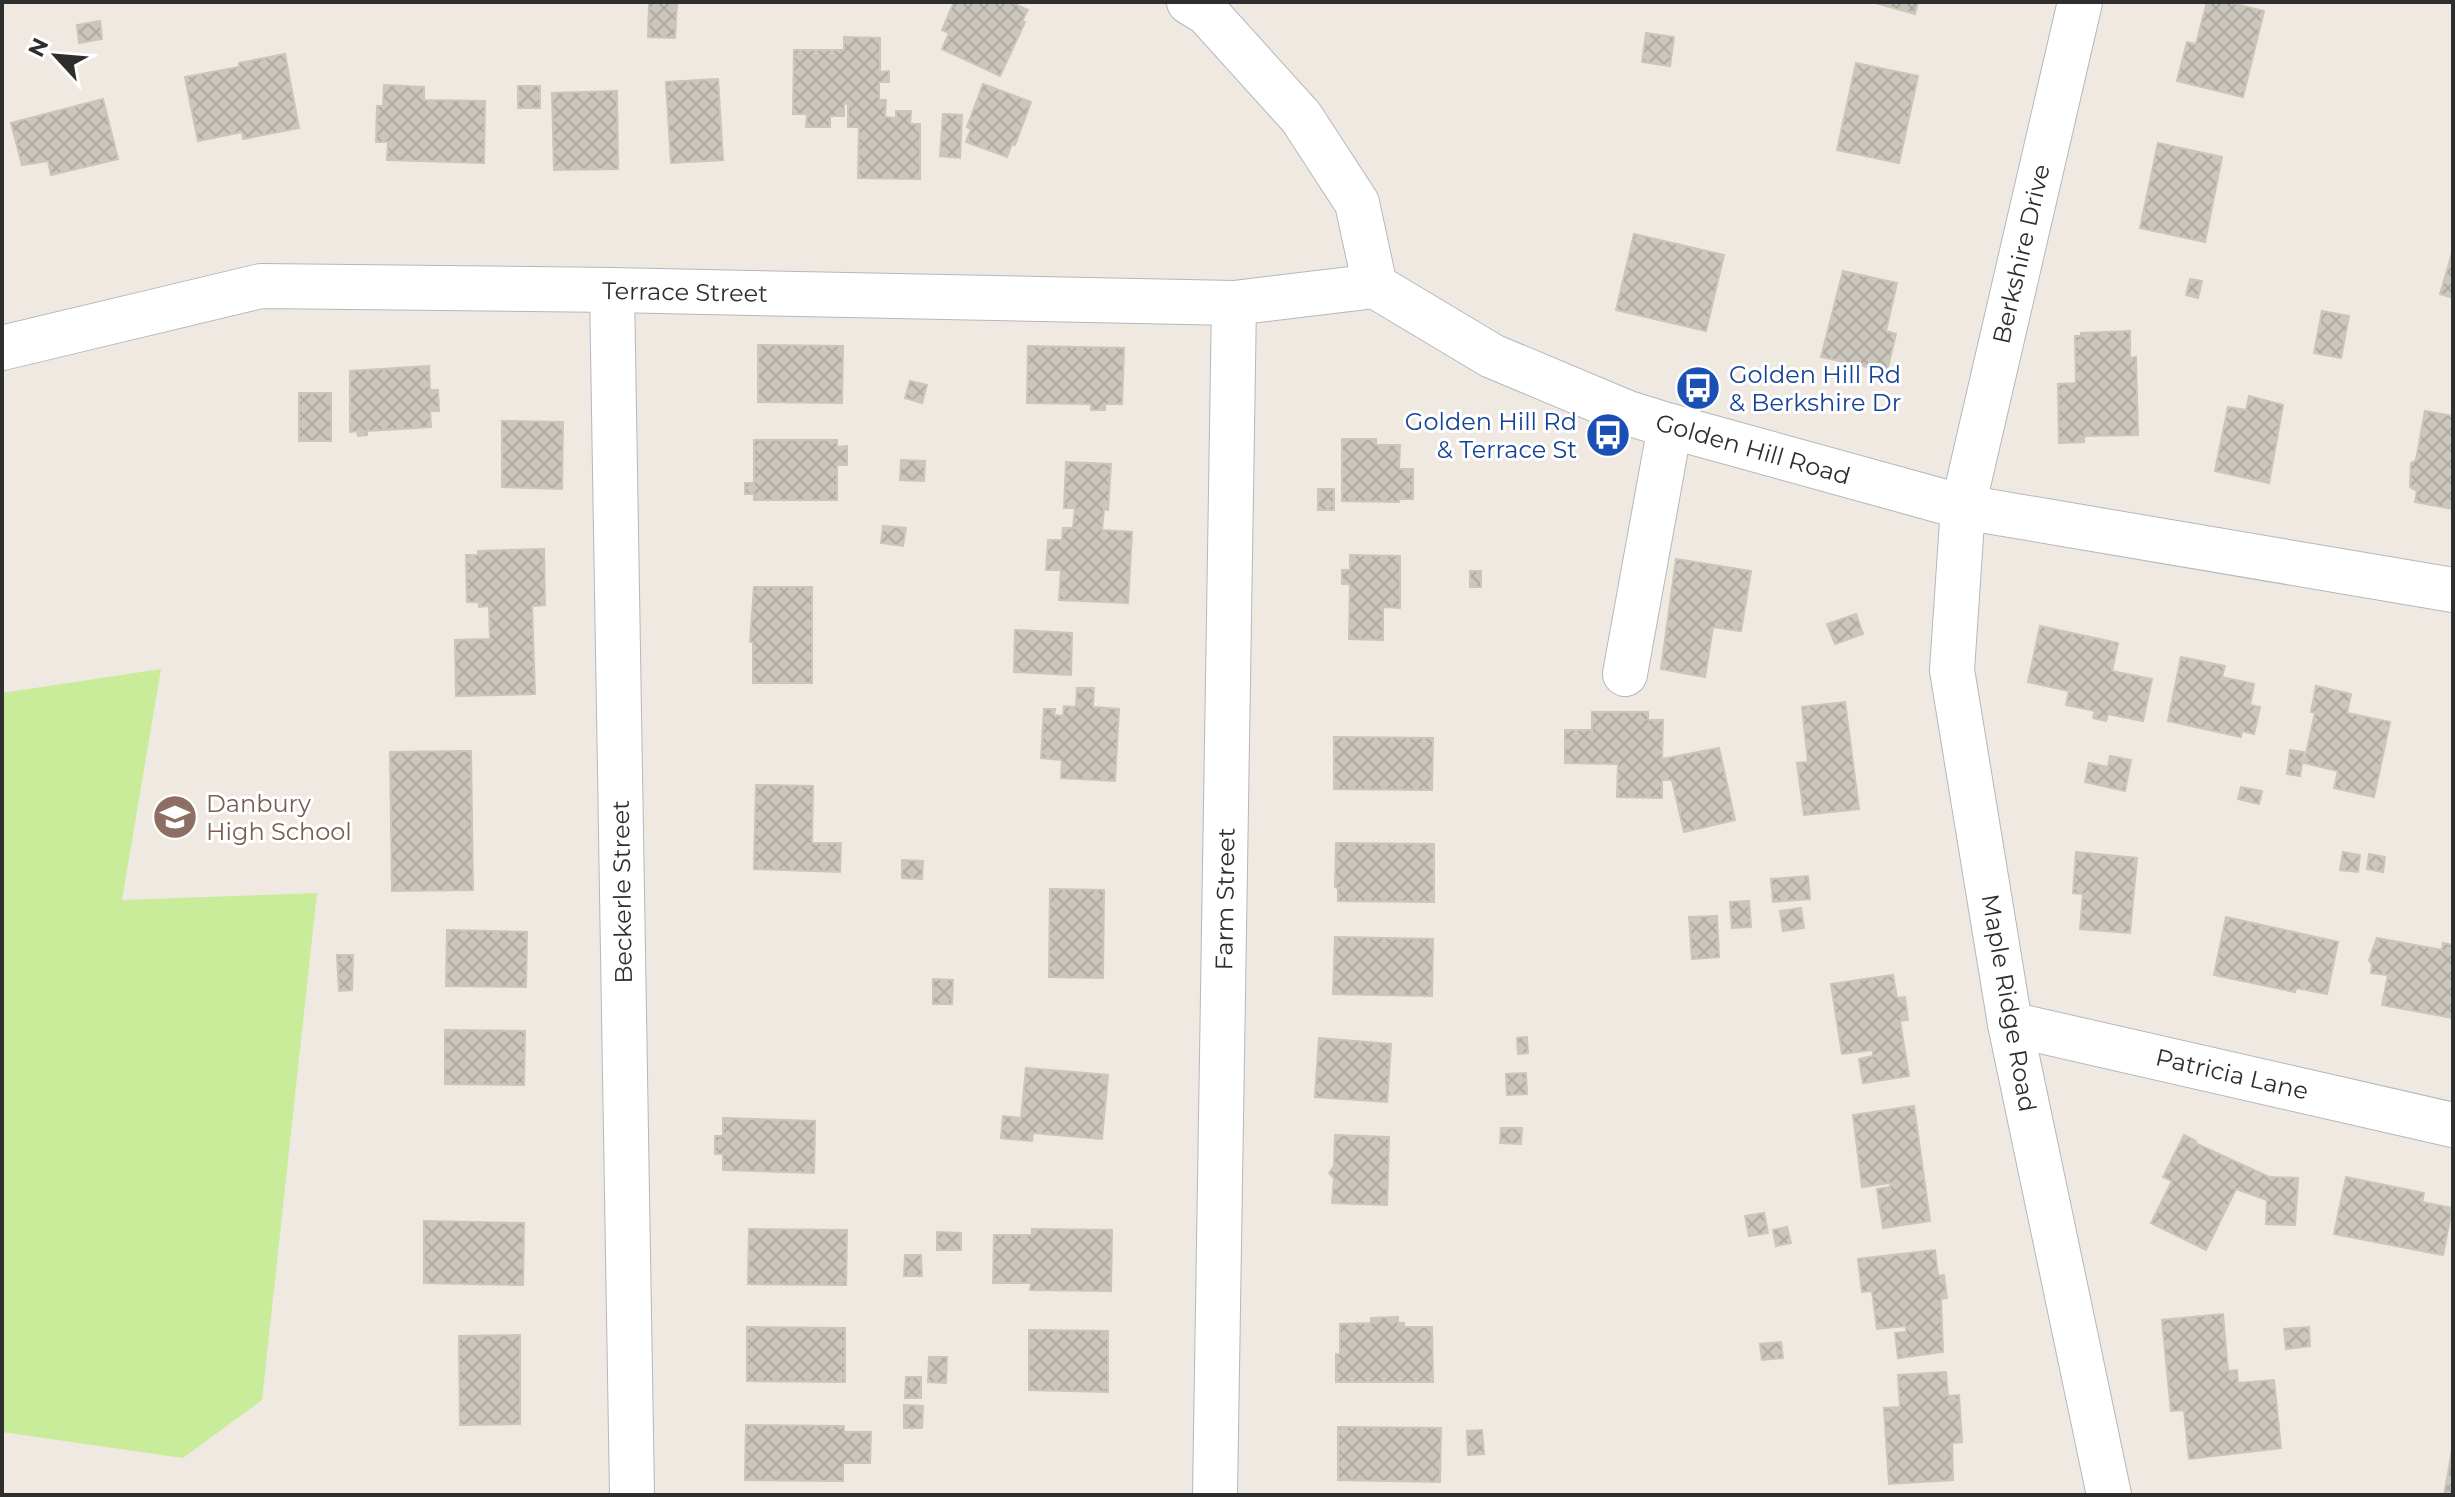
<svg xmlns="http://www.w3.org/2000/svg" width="2455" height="1497" font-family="Montserrat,sans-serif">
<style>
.pitch{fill:#c9ec9a}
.building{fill:url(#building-cross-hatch);stroke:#cbc5ba;stroke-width:2}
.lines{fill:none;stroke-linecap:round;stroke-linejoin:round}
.minor-casing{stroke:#b4b7c1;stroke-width:46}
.minor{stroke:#fff;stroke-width:44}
.labels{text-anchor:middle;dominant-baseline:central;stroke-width:6;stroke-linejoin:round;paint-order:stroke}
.street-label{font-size:24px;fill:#2e2e2e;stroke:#fff}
.transit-label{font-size:24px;fill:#164399;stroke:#fff;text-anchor:start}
.education-label{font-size:24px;fill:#785e54;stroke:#fff;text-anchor:start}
</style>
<defs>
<pattern id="building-cross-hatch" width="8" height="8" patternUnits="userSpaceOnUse" patternTransform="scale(2)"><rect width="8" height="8" fill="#cbc7bf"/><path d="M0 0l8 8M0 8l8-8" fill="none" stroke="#afaba4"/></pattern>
</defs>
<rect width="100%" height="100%" fill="#efe9e1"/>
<path class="pitch" d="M161,669L122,900L317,893L262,1400L183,1458L2,1432V693Z"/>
<g class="building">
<path d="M656,2H677L675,38L648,37L649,3Z"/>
<path d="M954,2H1010L1028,10L1022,21L1025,22L1000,76L942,49L949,33L942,30Z"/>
<path d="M1872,2H1918L1915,14Z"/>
<path d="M2207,2H2227L2264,11L2243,97L2177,81L2187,42L2196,44Z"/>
<path d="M100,21L102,39L79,43L77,25Z"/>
<path d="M1646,33L1674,37L1670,66L1642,62Z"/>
<path d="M844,37L880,38V72L889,71V82H879V100H886L885,117L896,118V111H911L910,124H920V179L858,178L859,127H848V104L844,103V116H830V127H806L807,114H793L794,50H844Z"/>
<path d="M285,54L299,128L243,139L242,132L198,141L185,77L239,67V63Z"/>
<path d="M1856,63L1918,76L1899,163L1837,150Z"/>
<path d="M718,79L723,160L671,163L666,82Z"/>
<path d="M983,84L1031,102L1015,145L1012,144L1007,157L966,142L971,129L967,127Z"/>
<path d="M384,85L424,87V100L485,101L484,163L387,160L388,142H376L377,106H383Z"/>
<rect x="518" y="86" width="22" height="22"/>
<path d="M617,91L618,169L554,170L552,93Z"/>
<path d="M103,99L118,159L51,175L48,161L22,165L11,123Z"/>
<path d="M943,114L962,115L960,158L940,156Z"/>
<path d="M2158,143L2222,157L2205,242L2140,228Z"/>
<path d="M1634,234L1724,255L1706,331L1616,310Z"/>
<path d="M2453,250V298L2440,294Z"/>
<path d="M1843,271L1897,283L1886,331L1896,334L1887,371L1821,357Z"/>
<path d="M2190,279L2202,281L2198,298L2186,295Z"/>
<path d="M2322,311L2349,316L2341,358L2314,353Z"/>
<path d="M2130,331V358L2136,357L2138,435L2084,436V442L2059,443L2058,384L2076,383L2075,336H2081V333Z"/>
<path d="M758,345L843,346L842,403L758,402Z"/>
<path d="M1028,346L1124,348L1122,404H1105V410H1091V404L1027,403Z"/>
<path d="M429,366L430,390H438L439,411H430L431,427L367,431V435L358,436L357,431L350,432V371Z"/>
<path d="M910,381L927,385L922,403L905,398Z"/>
<rect x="299" y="393" width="32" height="48"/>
<path d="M2249,396L2283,405L2269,483L2215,471L2228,407L2246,410Z"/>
<path d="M2425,411L2453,416V509L2415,502L2417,491L2410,487L2411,463L2416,460Z"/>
<path d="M502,421L563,422L562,489L502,487Z"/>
<path d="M1342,439H1376V445H1400L1399,469H1413V499H1399V502L1342,501Z"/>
<path d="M754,440H837V447L847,446V465H837V500H754V494H745V483H754Z"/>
<path d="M901,460L925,461L924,481L900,480Z"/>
<path d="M1066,462L1111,464L1108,510L1104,509L1102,530L1132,532L1128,603L1059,600L1061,570H1046L1048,540H1062L1063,528H1073L1075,508H1064Z"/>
<rect x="1318" y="489" width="16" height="21"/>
<path d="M883,526L906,528L903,546L881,543Z"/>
<path d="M544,549L545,605L532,606L535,694L456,696L455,640L490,639L489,606L479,607V602H467L466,555H478V551Z"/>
<path d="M1350,555L1400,556V608L1383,607V640L1349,639L1350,584H1342V570H1350Z"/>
<path d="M1676,559L1751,571L1741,631L1713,627L1705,677L1661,669Z"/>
<rect x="1470" y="571" width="11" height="16"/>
<path d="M754,587H812V683H753V642H750Z"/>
<path d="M1856,614L1863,634L1835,644L1827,624Z"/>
<path d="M2040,626L2118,643L2112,671L2152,679L2143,721L2108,714L2106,721L2093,718L2095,711L2066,705L2069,691L2028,682Z"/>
<path d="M1015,630L1072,633L1071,675L1014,672Z"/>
<path d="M2181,657L2225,666L2222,677L2254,684L2250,705L2260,707L2254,734L2242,731L2241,737L2168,721Z"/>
<path d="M2316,686L2351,694L2347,713L2390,722L2374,797L2334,788L2338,771L2304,763L2315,713L2311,712Z"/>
<path d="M1077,688H1094L1093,707L1119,709L1115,781L1061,778L1062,760L1041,758L1044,709H1055L1054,715L1063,716L1064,706L1076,707Z"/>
<path d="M1845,702L1859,809L1804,815L1797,763L1808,762L1802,707Z"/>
<path d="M1592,712H1648V720H1663L1662,759L1719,748L1735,820L1684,832L1672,780H1662V798L1617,797L1618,764L1565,763V730H1592Z"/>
<path d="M1334,737L1433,738L1432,790L1334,789Z"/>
<path d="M2290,750L2304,752L2300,776L2287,774Z"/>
<path d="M471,751L473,890L392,891L390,752Z"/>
<path d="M2110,756L2131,760L2125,791L2085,782L2089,763L2108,767Z"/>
<path d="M756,785L813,786L812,843H841L840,872L754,869Z"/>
<path d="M2241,787L2262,791L2259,804L2238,799Z"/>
<path d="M1336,843L1434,844V902L1338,901V888L1335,887Z"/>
<path d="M2076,852L2137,858L2130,933L2080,929L2083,894L2073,893Z"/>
<path d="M2343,852L2360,855L2358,872L2340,870Z"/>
<path d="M2369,854L2385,857L2383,872L2367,869Z"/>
<path d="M902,860L923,861L922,879L902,878Z"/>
<path d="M1808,876L1810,899L1773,902L1771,879Z"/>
<path d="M1050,889L1104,890L1103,978L1049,977Z"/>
<path d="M1749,901L1751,927L1732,928L1730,902Z"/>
<path d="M1801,908L1804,928L1783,931L1780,911Z"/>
<path d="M1717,916L1719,957L1692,959L1689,917Z"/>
<path d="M2226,917L2338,942L2327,994L2296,988L2295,992L2214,975Z"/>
<path d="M447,930L527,932L526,987L446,986Z"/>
<path d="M1335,937L1433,939L1432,996L1333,994Z"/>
<path d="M2377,938L2442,950L2443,943L2453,945V1018L2382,1005L2388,975L2371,973L2372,965L2369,960Z"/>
<path d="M337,955H353L352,990L339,991Z"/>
<path d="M1893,975L1897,998L1905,997L1908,1020L1900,1021L1909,1076L1863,1083L1859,1059L1873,1056V1050L1842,1054L1831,984Z"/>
<path d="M933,979L953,980L952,1004H933Z"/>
<path d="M445,1030L525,1031L524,1085L445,1084Z"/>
<path d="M1527,1037L1528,1053L1518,1054L1517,1038Z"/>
<path d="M1319,1038L1391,1044L1387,1102L1315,1097Z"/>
<path d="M1026,1068L1108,1075L1102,1139L1033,1133L1032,1141L1001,1138L1003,1116L1021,1118Z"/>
<path d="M1526,1073L1527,1094L1507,1095L1506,1074Z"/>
<path d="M1914,1106L1930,1221L1883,1228L1877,1189L1890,1187V1183L1862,1187L1853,1115Z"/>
<path d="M723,1118L815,1121L814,1173L723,1170V1154H715V1136H723Z"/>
<path d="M1501,1128H1522L1521,1144L1500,1143Z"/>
<path d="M1335,1135L1389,1137L1387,1205L1332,1203L1334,1178L1329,1173L1334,1166Z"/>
<path d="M2184,1135L2196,1141L2195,1143L2269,1177L2298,1178L2295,1225L2266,1224L2267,1200L2236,1189L2206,1250L2151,1223L2172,1181L2163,1177Z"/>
<path d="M2346,1177L2424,1193L2422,1202L2452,1208L2443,1255L2334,1234Z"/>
<path d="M1764,1213L1768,1233L1749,1236L1745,1216Z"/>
<path d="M424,1221L524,1223L523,1285L424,1283Z"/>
<path d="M1787,1227L1791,1243L1776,1246L1773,1230Z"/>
<path d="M749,1229L847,1230L846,1285L748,1284Z"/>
<path d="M1032,1229L1112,1230L1111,1291L1030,1290L1031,1283H993L994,1235H1032Z"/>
<path d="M937,1232L961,1233V1250H937Z"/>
<path d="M1935,1250L1938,1276L1944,1275L1947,1298L1941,1299L1943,1352L1898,1358L1895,1333L1906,1332V1326L1877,1329L1872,1291L1862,1292L1858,1259Z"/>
<path d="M905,1255H921L922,1276H904Z"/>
<path d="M2223,1314L2228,1371L2237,1370L2238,1383L2274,1380L2281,1448L2189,1459L2184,1410L2171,1411L2162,1320Z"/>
<path d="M1398,1317V1323H1404V1327H1432L1433,1382H1336V1354H1340V1324L1371,1323V1318Z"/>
<path d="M747,1327L845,1328V1382L747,1381Z"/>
<path d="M2309,1327L2310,1346L2286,1349L2284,1329Z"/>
<path d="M1029,1330L1108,1331V1392L1029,1390Z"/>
<path d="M520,1335V1424L460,1425L459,1336Z"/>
<path d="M1781,1342L1783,1358L1762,1360L1760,1344Z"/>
<path d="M929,1357H947L946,1383L928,1382Z"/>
<path d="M1946,1372L1948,1396L1959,1395L1962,1442L1952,1443L1953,1480L1889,1484L1884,1408L1900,1407L1898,1375Z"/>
<path d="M906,1377H921V1398H905Z"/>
<path d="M904,1405L923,1406L922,1428H904Z"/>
<path d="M746,1425L844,1426V1432H871L870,1463H843V1481L745,1480Z"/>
<path d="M1338,1427L1441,1428L1440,1482L1338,1480Z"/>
<path d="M1482,1430L1484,1454L1468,1455L1467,1431Z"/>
<path d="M2453,1445V1495H2444Z"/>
</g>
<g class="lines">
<g class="minor-casing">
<g id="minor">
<path d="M1189,2L1207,13L1301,117L1357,203L1375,286L1492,356L1628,413L1670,426L1963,507L2453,590"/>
<path d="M2080,2L1963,507L1952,670L2010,1024L2109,1495"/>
<path d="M612,290L632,1495"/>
<path d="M2,348L261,286L612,290L1234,303L1375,286"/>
<path d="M1625,674L1670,426"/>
<path d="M2010,1024L2453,1125"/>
<path d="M1215,1495L1234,303"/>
</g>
</g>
<use href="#minor" class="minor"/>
</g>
<defs>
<g id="bus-disc" transform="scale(2.3)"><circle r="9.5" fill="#1a4fb4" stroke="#fff"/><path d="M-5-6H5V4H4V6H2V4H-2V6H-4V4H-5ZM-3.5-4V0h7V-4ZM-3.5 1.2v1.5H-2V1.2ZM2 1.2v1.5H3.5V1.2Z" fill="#fff"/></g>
<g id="school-disc" transform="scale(2.3)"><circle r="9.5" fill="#8d6e63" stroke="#fff"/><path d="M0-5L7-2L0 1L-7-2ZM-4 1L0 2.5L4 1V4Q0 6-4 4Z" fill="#fff"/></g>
</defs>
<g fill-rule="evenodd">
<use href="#bus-disc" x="1698" y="388"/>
<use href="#bus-disc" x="1608" y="435"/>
<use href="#school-disc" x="175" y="817"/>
</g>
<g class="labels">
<g class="street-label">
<text transform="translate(2021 254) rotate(-77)">Berkshire Drive</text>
<text transform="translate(685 292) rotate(1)">Terrace Street</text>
<text transform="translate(1753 449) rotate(16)">Golden Hill Road</text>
<text transform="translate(622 892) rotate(-91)">Beckerle Street</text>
<text transform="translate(1225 899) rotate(-89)">Farm Street</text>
<text transform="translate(2009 1003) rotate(80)">Maple Ridge Road</text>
<text transform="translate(2232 1074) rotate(13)">Patricia Lane</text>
</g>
<g class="transit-label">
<text x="1729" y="374">Golden Hill Rd<tspan x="1729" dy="28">&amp; Berkshire Dr</tspan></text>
<text x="1577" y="421" text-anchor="end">Golden Hill Rd<tspan x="1577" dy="28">&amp; Terrace St</tspan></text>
</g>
<g class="education-label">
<text x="206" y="803">Danbury<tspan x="206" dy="28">High School</tspan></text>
</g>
</g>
<rect width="2455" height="1497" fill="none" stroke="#2e2e2e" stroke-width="8"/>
<g transform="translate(56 56) rotate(296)" stroke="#ffffff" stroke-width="6" paint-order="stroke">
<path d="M0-6L14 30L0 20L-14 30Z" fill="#2e2e2e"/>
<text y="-12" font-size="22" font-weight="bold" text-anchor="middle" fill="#2e2e2e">N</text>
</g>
</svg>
